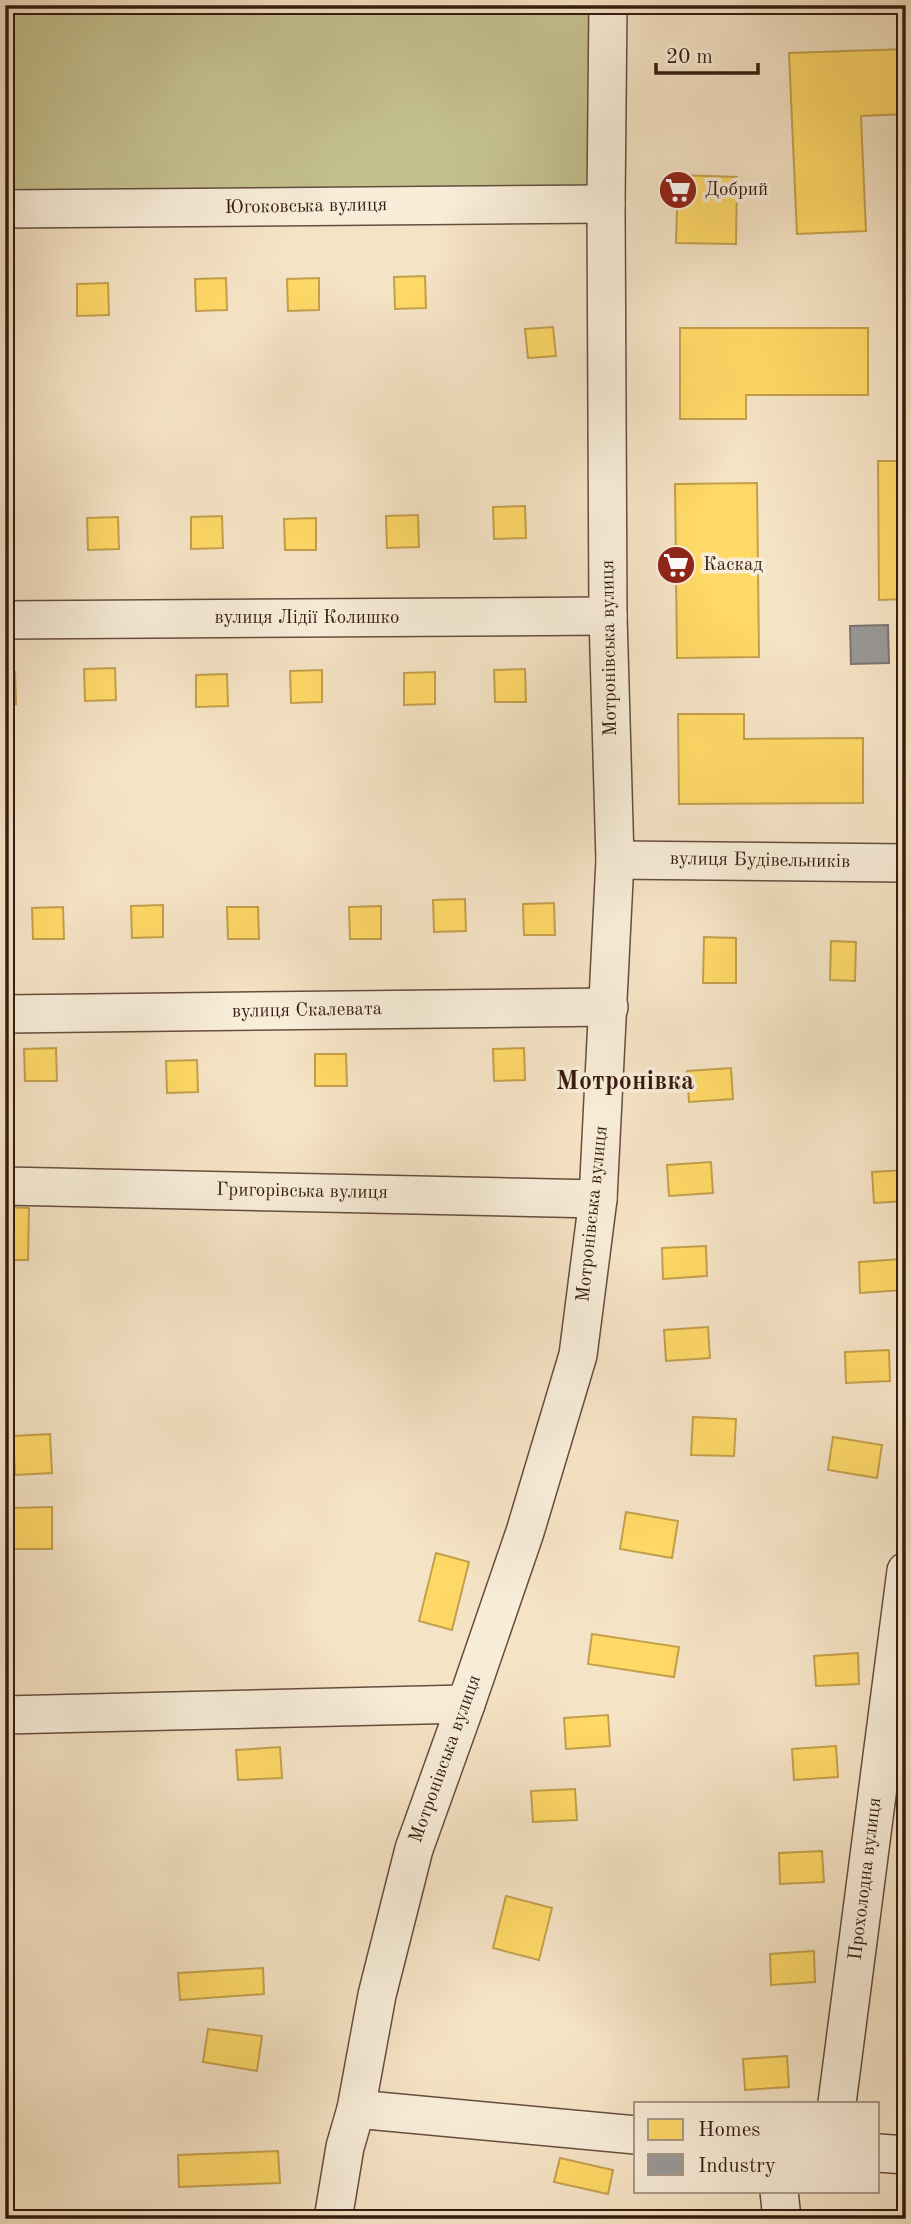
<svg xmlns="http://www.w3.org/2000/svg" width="911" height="2224" font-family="'Old Standard TT',serif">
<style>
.green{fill:#c4c18f;stroke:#7e6e50;stroke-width:2}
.homes{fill:#ffd966;stroke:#c3a04c;stroke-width:2}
.industry{fill:#999;stroke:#7c7370;stroke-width:2}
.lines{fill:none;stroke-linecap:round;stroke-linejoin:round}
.street-casing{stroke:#664d3e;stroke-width:40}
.street{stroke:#f8edd9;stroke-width:37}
.labels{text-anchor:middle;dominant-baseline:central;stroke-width:7;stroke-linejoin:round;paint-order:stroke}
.poi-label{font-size:19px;fill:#371b11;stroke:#f8edd9;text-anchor:start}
.street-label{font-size:19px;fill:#371b11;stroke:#f8edd9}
.district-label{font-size:26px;font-weight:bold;fill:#371b11;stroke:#f8edd9}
</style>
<rect width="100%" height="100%" fill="#f5e3c5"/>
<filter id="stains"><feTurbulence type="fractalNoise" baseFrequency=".00286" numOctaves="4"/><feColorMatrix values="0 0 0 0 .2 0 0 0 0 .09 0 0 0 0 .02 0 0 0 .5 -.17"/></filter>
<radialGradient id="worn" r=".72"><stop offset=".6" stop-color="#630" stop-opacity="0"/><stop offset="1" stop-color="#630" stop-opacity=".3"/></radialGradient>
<path class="green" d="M5,5H608L606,204L5,209Z"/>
<g class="homes">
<path d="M906,49V114L861,116L866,231L797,234L789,53Z"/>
<path d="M678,175L737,177L736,244L676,243Z"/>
<path d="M425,276L426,308L395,309L394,277Z"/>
<path d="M226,278L227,310L196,311L195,279Z"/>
<path d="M319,278V310L288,311L287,279Z"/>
<path d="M5,279H10L11,311H5Z"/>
<path d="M108,283L109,315L77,316V284Z"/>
<path d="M553,327L556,356L528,358L525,329Z"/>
<path d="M680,328H868V395H746V419H680Z"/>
<path d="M878,461H906V599L879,600Z"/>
<path d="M757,483L759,657L677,658L675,484Z"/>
<path d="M525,506L526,538L494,539L493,507Z"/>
<path d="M418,515L419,547L387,548L386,516Z"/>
<path d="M222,516L223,548L191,549V517Z"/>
<path d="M118,517L119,549L88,550L87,518Z"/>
<path d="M316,518V550H285L284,519Z"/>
<path d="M5,523H13L14,555H5Z"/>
<path d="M115,668L116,700L85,701L84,669Z"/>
<path d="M525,669L526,702H495L494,670Z"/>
<path d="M322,670V702L291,703L290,671Z"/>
<path d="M15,672L16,704H5V673Z"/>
<path d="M435,672V704L404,705V673Z"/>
<path d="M227,674L228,706L196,707V675Z"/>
<path d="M678,714H744V739L863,738V803L679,804Z"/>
<path d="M465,899L466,931L434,932L433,900Z"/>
<path d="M554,903L555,935H524L523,904Z"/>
<path d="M163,905V937L132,938L131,906Z"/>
<path d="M381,906V939H350L349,907Z"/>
<path d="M63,907L64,939H33L32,908Z"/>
<path d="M227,907H258L259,939H228Z"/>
<path d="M704,937L736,938V983H703Z"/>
<path d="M831,941L856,942L855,981L830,980Z"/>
<path d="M56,1048L57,1081H25L24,1049Z"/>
<path d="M524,1048L525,1080L494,1081L493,1049Z"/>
<path d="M315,1054H346L347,1086H315Z"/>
<path d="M197,1060L198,1092L167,1093L166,1061Z"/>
<path d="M731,1068L733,1099L689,1102L687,1071Z"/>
<path d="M711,1162L713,1193L669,1196L667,1165Z"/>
<path d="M906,1170V1201L874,1203L872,1172Z"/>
<path d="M5,1207L29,1208L28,1260H5Z"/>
<path d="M706,1246L707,1276L663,1279L662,1248Z"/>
<path d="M902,1259L904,1290L860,1293L859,1262Z"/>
<path d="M708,1327L710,1358L666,1361L664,1330Z"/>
<path d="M889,1350L890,1381L846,1383L845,1352Z"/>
<path d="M693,1417L736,1419L734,1456L691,1455Z"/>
<path d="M50,1434L52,1473L15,1475L13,1436Z"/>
<path d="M833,1437L882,1445L877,1478L828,1470Z"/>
<path d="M52,1507V1549H12L11,1508Z"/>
<path d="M626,1512L678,1521L672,1558L620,1549Z"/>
<path d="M436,1553L469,1562L452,1630L419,1621Z"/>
<path d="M592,1634L679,1647L674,1677L588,1664Z"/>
<path d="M858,1653L859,1684L816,1686L814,1656Z"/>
<path d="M608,1715L610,1746L566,1749L564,1718Z"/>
<path d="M836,1746L838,1777L794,1780L792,1749Z"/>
<path d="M280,1747L282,1778L238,1780L236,1750Z"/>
<path d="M575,1789L577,1820L533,1822L531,1791Z"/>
<path d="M822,1851L824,1882L780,1884L779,1853Z"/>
<path d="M506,1896L552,1908L539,1960L493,1948Z"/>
<path d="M814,1951L815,1982L771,1985L770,1954Z"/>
<path d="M900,1954H906V1985H902Z"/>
<path d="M263,1968L264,1994L180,2000L178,1973Z"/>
<path d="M208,2029L262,2036L257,2071L203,2062Z"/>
<path d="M787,2056L789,2087L745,2090L743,2059Z"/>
<path d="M906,2067V2098L899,2099L897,2068Z"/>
<path d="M278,2151L280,2183L179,2187L178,2155Z"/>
<path d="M560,2158L613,2170L608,2194L554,2182Z"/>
</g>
<path class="industry" d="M888,625L889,663L851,664L850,626Z"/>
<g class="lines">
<g class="street-casing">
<g id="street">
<path d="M5,209L606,204"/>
<path d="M5,620L608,616"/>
<path d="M615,860L906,863"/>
<path d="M5,1014L609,1007"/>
<path d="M5,1186L598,1199"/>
<path d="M5,1715L466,1704"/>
<path d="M837,2103L906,1571"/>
<path d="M356,2109L636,2135"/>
<path d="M878,2153L906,2155"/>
<path d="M779,2191L782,2219"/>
<path d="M333,2219L345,2147L356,2109L377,1995L414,1849L466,1704L525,1532L578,1355L598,1199L615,860L608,616L606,204L608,5"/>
</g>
</g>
<use href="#street" class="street"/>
</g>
<defs>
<g id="supermarket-disc" transform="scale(2.0125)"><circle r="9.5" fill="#8f2418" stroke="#f8edd9"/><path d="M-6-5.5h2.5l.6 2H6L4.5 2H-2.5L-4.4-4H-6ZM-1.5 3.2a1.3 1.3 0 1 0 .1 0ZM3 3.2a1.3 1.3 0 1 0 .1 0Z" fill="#fff"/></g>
</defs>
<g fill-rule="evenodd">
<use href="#supermarket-disc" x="678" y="190"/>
<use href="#supermarket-disc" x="676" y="565"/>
</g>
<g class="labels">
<g class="poi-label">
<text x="705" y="190">Добрий</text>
<text x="703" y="565">Каскад</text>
</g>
<g class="street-label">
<text transform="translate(306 207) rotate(-1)">Югоковська вулиця</text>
<text x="307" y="618">вулиця Лідії Колишко</text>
<text transform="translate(610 648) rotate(-91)">Мотронівська вулиця</text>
<text transform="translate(760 861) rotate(1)">вулиця Будівельників</text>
<text transform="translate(307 1011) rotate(-1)">вулиця Скалевата</text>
<text transform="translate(302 1192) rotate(1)">Григорівська вулиця</text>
<text transform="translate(593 1214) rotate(-84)">Мотронівська вулиця</text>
<text transform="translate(446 1759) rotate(-70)">Мотронівська вулиця</text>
<text transform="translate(866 1879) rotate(-83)">Прохолодна вулиця</text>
</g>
<g class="district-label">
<text x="625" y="1082">Мотронівка</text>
</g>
</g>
<rect width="911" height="2224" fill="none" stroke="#f5e3c5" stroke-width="28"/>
<rect x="7" y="7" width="897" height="2210" fill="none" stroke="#371b11" stroke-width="3.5"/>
<rect x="14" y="14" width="883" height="2196" fill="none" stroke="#371b11" stroke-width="2"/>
<rect x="634" y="2102" width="245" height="91" fill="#f8edd9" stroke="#ab9989" stroke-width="2"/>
<rect x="648" y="2119" width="35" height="21" fill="#ffd966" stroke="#ab9989" stroke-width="2"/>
<text x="698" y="2136" font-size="21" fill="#371b11">Homes</text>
<rect x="648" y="2154" width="35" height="21" fill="#999999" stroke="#ab9989" stroke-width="2"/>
<text x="698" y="2172" font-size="21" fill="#371b11">Industry</text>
<path d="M656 63v10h102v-10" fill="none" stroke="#371b11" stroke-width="3.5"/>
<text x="666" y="63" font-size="21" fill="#371b11" stroke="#f8edd9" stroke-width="5" paint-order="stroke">20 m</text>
<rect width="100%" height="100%" filter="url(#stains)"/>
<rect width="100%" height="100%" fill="url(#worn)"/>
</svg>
